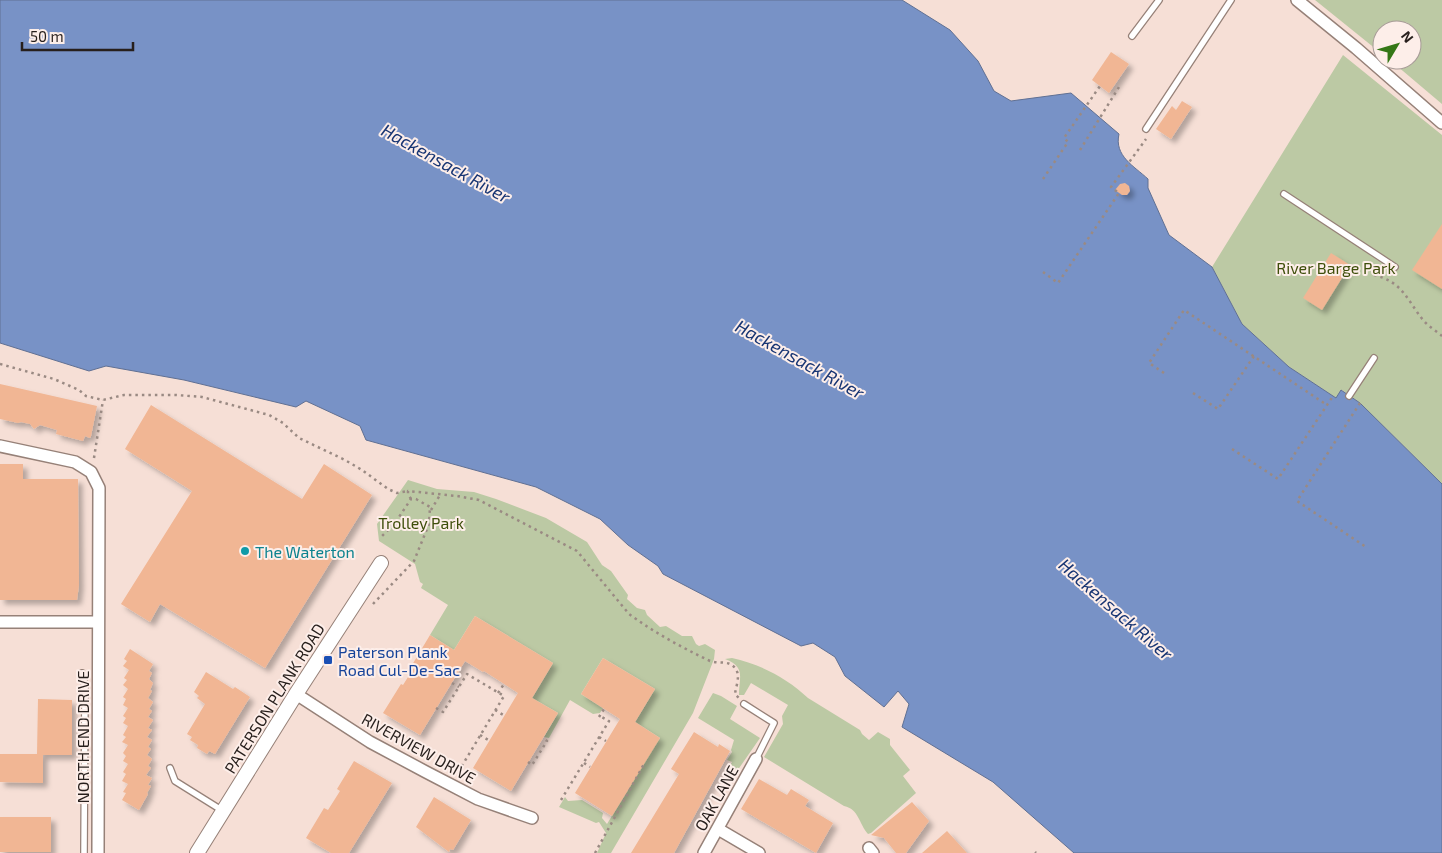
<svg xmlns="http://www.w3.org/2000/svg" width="1442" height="853" font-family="'Exo 2',sans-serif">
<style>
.green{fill:#bcc9a4}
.water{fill:#7892c6;stroke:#607093}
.building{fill:#f1b694;filter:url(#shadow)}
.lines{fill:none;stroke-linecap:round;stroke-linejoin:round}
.service-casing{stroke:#968178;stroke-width:8}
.minor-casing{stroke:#968178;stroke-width:14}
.tertiary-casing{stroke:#968178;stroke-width:16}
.path{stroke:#9a8a83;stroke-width:2.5;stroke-dasharray:2.5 4;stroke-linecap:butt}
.service{stroke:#fff;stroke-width:5.5}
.minor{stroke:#fff;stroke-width:11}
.tertiary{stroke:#fff;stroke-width:14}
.culture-dot{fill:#0f9aa8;stroke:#fdeee9;stroke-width:2}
.transit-dot{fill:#1a4fb4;stroke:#fdeee9;stroke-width:2}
.labels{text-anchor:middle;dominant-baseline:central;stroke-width:4;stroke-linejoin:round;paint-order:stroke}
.park-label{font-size:16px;fill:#3e4e0a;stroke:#fdeee9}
.culture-label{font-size:16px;fill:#0d838f;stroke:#fdeee9;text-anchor:start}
.transit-label{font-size:16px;fill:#164399;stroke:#fdeee9;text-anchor:start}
.street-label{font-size:16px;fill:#271f1c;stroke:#fdeee9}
.water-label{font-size:18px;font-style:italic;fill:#183573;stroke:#fdeee9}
</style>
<defs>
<filter id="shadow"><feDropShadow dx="4.5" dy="4.5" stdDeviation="2.5" flood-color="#0004"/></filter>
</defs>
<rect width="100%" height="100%" fill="#f6dfd6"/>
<g class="green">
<path d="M1315,0H1442V104L1390,60H1412V30H1382V54Z"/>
<path d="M1343,55L1442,135V484L1360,403L1342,390L1336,398L1289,367L1242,324L1212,267Z"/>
<path d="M408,480L437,489L474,492L496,499L546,518L587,542L602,565L611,571L628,595L627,599L637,608L645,610L647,615L660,627L666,626L682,636H692L696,644L699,646L705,644L715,650L714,659L693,713L611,853H597L606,833L599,822L596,823L559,807L565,797L568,801L582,800L603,813L602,818L607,824L630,786L628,784L660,738L635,722L655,689L603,658L581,694L603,708L600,713L593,714L570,700L549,738L544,737L558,713L532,698L553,663L475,616L454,650L430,635L448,605L421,588L423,584L420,582L415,564L379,541L377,524Z"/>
<path d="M732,658C760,664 787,678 808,698L860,730L862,734L869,740L878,732L890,739V745L910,770L903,776L916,793L871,833L868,834C859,824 859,809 844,806L764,757L783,724L782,716L788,705L751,683L744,695H739C739,677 746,667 725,659Z"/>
<path d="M713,693L721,696L737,706L730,719L760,738L735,774L728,769L732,762L727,760L732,752L731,750L734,740L698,718Z"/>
</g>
<path class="water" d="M0,0H902L950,30L978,61L994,91L1011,101L1071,93L1119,134C1114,156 1134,166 1148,179V188L1169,235L1212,267L1242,324L1289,367L1336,398L1341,390L1360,403L1442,484V853H1074L993,782L902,727L909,704L898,691L884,707L845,676L835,657L813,643L801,646L663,574L658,566L628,545L600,519L536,487L366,440L360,426L306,401L296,407L184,380L106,366L89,371L0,343Z"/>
<g class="building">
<path d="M1111,52L1129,64L1109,93L1092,80Z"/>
<path d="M1182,101L1192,107L1171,139L1156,129L1172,106L1176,110Z"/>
<path d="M1125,183L1129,186L1130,191L1127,195H1122L1115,190L1120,184Z"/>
<path d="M1442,224V289L1412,270Z"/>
<path d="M1331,253L1350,265L1322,310L1303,298Z"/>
<path d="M0,384L97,406L91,436L90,438L85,436L83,441L56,434L57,430L40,425L34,429L30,424L21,422L18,423L0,419Z"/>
<path d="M151,405L302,499L324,464L372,495L265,668L160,604L150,622L121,604L192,491L125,449Z"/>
<path d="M0,464H23V479H78L79,585L77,600H0Z"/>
<path d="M475,616L553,663L532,698L558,713L511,791L473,768L518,693L484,671L483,672L465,661L420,735L383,713L401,684L403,685L415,666L412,665L430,635L454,650Z"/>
<path d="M130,649L153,664L149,671L152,673L149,679L153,683L150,690L152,691L148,698L153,702L149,709L152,711L148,717L153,720L148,728L152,730L147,737L152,740L148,747L151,749L147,755L152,759L148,766L151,768L146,775L152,778L148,785L151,786L147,793L148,794L139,810L122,800L126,793L123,792L128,784L122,781L126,774L123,772L128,764L123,761L126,756L123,753L128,745L122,742L126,737L123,735L128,726L123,723L126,718L123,716L128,708L123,705L126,699L123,697L128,689L123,685L127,680L124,678L129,670L123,666L127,661L124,659Z"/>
<path d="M603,658L655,689L635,722L660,738L612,816L575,793L620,719L581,694Z"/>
<path d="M206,672L233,689L235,687L250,697L215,754L209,751L207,754L197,748L198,745L190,740L192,737L187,734L205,704L197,698L199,696L194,692Z"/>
<path d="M38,699L72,700V755H43V783L0,782V754H37Z"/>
<path d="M694,732L718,747L719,744L730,751L674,853H631L679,774L671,769Z"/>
<path d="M354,761L392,783L349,853H331L306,838L324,808L328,810L340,791L337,789Z"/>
<path d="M759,779L787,795L791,789L809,800L805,806L833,823L816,853L741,809Z"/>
<path d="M434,797L471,820L453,850L450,849L449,852L416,827Z"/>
<path d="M912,802L929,821L906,853H896L884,838L871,835Z"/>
<rect x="0" y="817" width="51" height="35"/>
<path d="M947,831L967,853H922Z"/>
</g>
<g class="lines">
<g class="service-casing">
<g id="service">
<path d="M1132,36L1159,0"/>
<path d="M1146,129L1231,0"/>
<path d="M1284,194L1395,267"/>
<path d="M1349,396L1374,358"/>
<path d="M82,673L85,686L84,853"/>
<path d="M744,704L774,723L756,759"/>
<path d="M170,768L175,781L223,811"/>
</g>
</g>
<g class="minor-casing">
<g id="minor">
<path d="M1297,0L1356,48L1442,123"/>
<path d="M0,446L75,462L91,472L99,488L98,853"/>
<path d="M0,622H98"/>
<path d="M296,694L370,742L426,772L478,799L532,818"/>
<path d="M718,829L759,853"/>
<path d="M869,848L873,853"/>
<path d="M704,853L756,759"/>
</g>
</g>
<g class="tertiary-casing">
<path id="tertiary" d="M197,853L296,694L381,563"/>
</g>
<g class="path">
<path d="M1080,150L1119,87"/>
<path d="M1043,179L1068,142L1064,138L1100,86"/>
<path d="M1043,272L1058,283L1119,193L1111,187L1146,139"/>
<path d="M1374,275C1403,282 1407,300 1423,320C1428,326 1436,331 1442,336"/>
<path d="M0,364L54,379L79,390L86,396L103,400L124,395H176L202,397L269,415L283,423L299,438L345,460L362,470L388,489L397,493L408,491"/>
<path d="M1164,373L1149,363L1184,310L1327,405"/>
<path d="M1193,393L1218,409L1254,356"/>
<path d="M1360,403L1297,501L1366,547"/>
<path d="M1232,449L1278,479L1333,396"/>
<path d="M94,458L103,400"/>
<path d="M411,499L408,494V491L457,496L479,500L577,551L629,614C655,633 681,647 710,661C719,664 729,660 735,668C741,675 736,686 735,694L739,698"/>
<path d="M431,510L440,495"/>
<path d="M373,604L414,561L429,524L430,507L416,499H411L395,523L380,538"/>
<path d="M452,683L459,687"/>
<path d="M498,693L504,684"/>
<path d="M436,708L443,712L467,674L504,696L457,774"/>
<path d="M495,710L505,716"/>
<path d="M599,717L604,709"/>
<path d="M480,735L490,741"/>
<path d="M599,737L606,741"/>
<path d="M528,762L532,765L547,741L543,738"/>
<path d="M584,763L590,767"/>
<path d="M561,800L609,721L600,716"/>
<path d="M1035,852L1036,853"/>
<path d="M595,853L644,764"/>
</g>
<use href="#service" class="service"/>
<use href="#minor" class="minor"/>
<use href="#tertiary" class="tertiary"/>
</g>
<circle class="culture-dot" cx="245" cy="551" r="5"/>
<rect class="transit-dot" x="323" y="655" width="10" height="10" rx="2.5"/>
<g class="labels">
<g class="park-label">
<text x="1336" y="267">River Barge Park</text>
<text x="421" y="522">Trolley Park</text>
</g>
<g class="culture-label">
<text x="255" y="551">The Waterton</text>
</g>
<g class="transit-label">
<text x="338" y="651">Paterson Plank<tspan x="338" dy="18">Road Cul-De-Sac</tspan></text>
</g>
<g class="street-label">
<text transform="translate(274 698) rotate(-58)">PATERSON PLANK ROAD</text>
<text transform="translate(82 737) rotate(-90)">NORTH END DRIVE</text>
<text transform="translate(419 748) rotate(29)">RIVERVIEW DRIVE</text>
<text transform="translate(716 798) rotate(-61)">OAK LANE</text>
</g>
<g class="water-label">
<text transform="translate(446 163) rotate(29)">Hackensack River</text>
<text transform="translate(800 359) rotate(29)">Hackensack River</text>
<text transform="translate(1116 609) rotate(41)">Hackensack River</text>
</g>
</g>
<g transform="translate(1397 45) rotate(52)"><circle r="24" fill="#fdeee9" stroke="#a79b97"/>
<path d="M0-4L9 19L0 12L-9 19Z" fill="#347716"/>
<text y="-8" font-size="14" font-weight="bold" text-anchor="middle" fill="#271f1c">N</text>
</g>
<path d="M22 42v8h111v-8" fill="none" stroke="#271f1c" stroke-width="2.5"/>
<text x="30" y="42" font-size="15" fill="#271f1c" stroke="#fdeee9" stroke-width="4" paint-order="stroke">50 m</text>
</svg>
